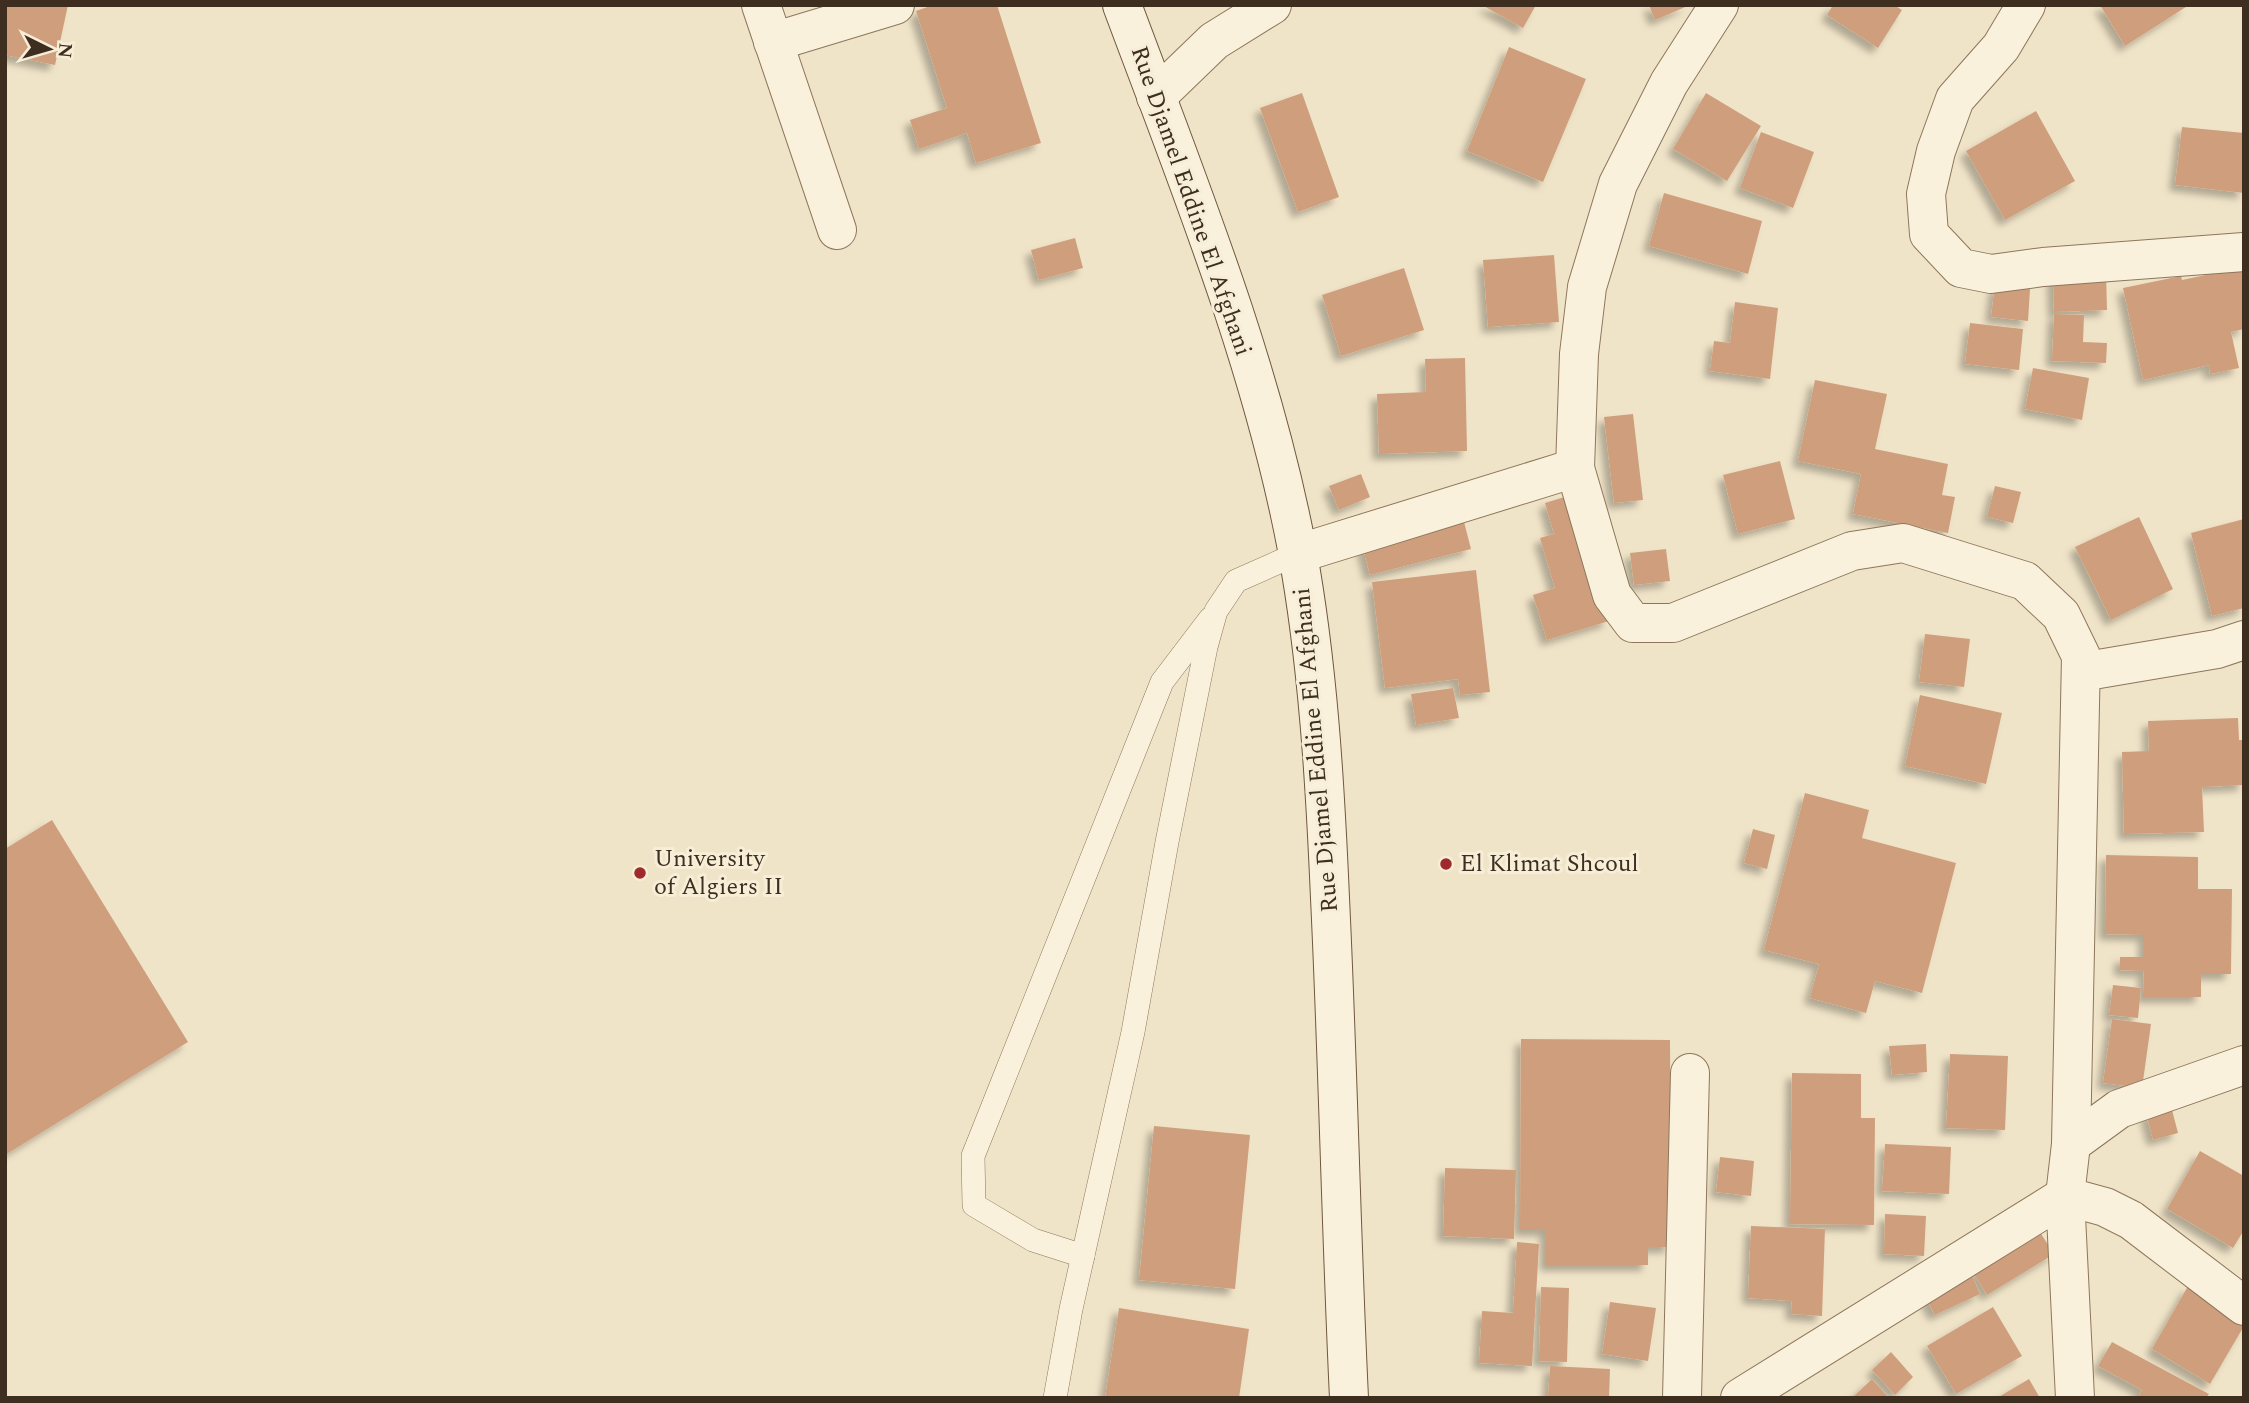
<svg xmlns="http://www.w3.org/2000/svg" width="2249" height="1403" font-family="Spectral,serif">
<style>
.building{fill:#cf9f7d;filter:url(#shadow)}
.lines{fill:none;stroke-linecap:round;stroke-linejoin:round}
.service-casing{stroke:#8d765c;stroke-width:24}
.minor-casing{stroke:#8d765c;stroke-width:40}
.secondary-casing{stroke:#6f573f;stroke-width:40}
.service{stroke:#faf1dc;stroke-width:23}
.minor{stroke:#faf1dc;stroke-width:38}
.secondary{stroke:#faf1dc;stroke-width:38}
.poi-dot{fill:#9e2a2b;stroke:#f7eed8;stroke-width:2.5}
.labels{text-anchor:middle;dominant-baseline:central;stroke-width:6;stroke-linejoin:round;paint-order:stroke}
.street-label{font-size:24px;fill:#3d2e20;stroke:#f7eed8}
.poi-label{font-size:24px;fill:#3d2e20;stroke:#f7eed8;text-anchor:start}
</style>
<defs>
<filter id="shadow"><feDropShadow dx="-6" dy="6" stdDeviation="3.5" flood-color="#0004"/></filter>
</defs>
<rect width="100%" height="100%" fill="#f0e4c8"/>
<g class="building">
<path d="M5,5H68L55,65L5,55Z"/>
<path d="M933,5H997L1041,143L976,163L967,133L919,149L910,120L947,108L916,11Z"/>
<path d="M1482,5H1536L1523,28Z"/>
<path d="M1649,5H1690L1655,20Z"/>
<path d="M1833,5H1894L1902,10L1878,48L1827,15Z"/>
<path d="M2100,5H2189L2125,46Z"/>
<path d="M1509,47L1586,79L1543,182L1467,151Z"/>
<path d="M1302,93L1339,197L1298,212L1260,108Z"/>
<path d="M1706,93L1761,126L1727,181L1673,149Z"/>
<path d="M2036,111L2075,181L2005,220L1966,151Z"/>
<path d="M2182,127L2244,133V193L2175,185Z"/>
<path d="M1761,132L1814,152L1793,208L1740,188Z"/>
<path d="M1664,193L1762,221L1748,274L1649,246Z"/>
<path d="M1075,238L1083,268L1039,280L1031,250Z"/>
<path d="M1554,255L1559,322L1488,327L1483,260Z"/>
<path d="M2244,267V329L2231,332L2239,368L2210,374L2209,365L2143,380L2123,288L2181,276L2182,280Z"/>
<path d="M1404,268L1424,330L1341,356L1322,295Z"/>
<path d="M2106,272L2107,310L2054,312L2053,274Z"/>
<path d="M1995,285L2030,289L2028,321L1991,317Z"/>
<path d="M1735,302L1778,308L1770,379L1710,371L1714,341L1730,343Z"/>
<path d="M2054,314L2084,315L2083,342L2107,343L2106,363L2052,361Z"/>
<path d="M1970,323L2023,329L2019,370L1965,364Z"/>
<path d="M1465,358L1467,451L1379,454L1377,394L1426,392L1425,359Z"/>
<path d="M2033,368L2089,378L2082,420L2025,409Z"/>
<path d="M1815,380L1887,394L1875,449L1948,464L1942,495L1955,497L1948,533L1853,514L1861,474L1798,461Z"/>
<path d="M1633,414L1643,500L1614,503L1604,417Z"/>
<path d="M1780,461L1795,519L1738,534L1723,475Z"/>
<path d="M1361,474L1370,497L1339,510L1329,486Z"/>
<path d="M1995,486L2021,492L2013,523L1987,517Z"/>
<path d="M1571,495L1609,621L1547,640L1533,595L1555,588L1540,538L1554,534L1545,503Z"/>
<path d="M2139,517L2173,589L2111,620L2075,547Z"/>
<path d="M1463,518L1471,549L1370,575L1362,545Z"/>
<path d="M2244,519V608L2212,616L2191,533Z"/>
<path d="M1666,549L1670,581L1634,585L1630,553Z"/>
<path d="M1476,570L1490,692L1460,695L1458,679L1385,688L1372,582Z"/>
<path d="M1925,634L1970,639L1964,687L1919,682Z"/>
<path d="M1453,688L1459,718L1416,725L1411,694Z"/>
<path d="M1920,695L2002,713L1986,784L1905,766Z"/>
<path d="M2238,718L2239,740H2244V785L2202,787L2204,832L2124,834L2122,752L2149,751L2148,721Z"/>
<path d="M1805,793L1869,810L1862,838L1956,863L1922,993L1875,981L1866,1013L1810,998L1819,964L1764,950Z"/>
<path d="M52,820L188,1042L5,1155V849Z"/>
<path d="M1753,829L1775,835L1767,869L1744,863Z"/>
<path d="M2106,855L2198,857V889H2232L2231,974H2201V997H2143L2144,971L2120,970V957H2144V935L2105,934Z"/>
<path d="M2113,985L2141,988L2138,1018L2109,1015Z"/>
<path d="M2112,1019L2151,1024L2142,1088L2103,1083Z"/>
<path d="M1521,1039L1670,1040L1671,1247H1648V1265H1546V1230H1520Z"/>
<path d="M1926,1044L1927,1072L1892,1075L1889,1046Z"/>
<path d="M1950,1054L2008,1056L2005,1130L1946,1128Z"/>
<path d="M1792,1073L1861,1074V1118H1875L1874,1225L1790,1224Z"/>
<path d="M2171,1106L2178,1133L2153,1140L2146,1113Z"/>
<path d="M1154,1126L1250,1135L1235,1289L1139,1280Z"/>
<path d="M1885,1144L1951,1147L1949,1194L1882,1191Z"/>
<path d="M2200,1151L2244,1176V1230L2233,1248L2167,1209Z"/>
<path d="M1720,1157L1754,1161L1751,1196L1716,1192Z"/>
<path d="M1445,1168L1516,1170L1514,1239L1443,1236Z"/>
<path d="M1885,1214L1926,1216L1924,1256L1884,1254Z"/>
<path d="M1751,1226L1825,1229L1822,1316L1791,1314L1792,1301L1748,1298Z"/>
<path d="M2038,1229L2054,1254L1987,1295L1972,1271Z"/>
<path d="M1517,1242L1539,1244L1532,1366L1479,1363L1482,1311L1513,1313Z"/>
<path d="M1972,1275L1980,1294L1935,1315L1925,1297Z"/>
<path d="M2188,1286L2244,1319V1326L2210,1384L2152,1349Z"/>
<path d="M1541,1287L1569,1288L1567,1362L1539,1361Z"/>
<path d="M1610,1302L1656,1308L1648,1361L1602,1354Z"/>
<path d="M1993,1307L2022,1356L1956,1394L1927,1346Z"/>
<path d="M1119,1308L1249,1329L1239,1398H1105Z"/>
<path d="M2112,1342L2209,1394L2206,1398H2138L2142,1390L2098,1366Z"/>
<path d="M1891,1352L1913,1377L1895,1395L1872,1370Z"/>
<path d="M1550,1366L1610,1369L1609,1398H1548Z"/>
<path d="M1872,1379L1889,1398H1852Z"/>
<path d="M2029,1379L2040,1398H1997Z"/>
</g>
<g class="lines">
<g class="service-casing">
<g id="service">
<path d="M1083,1256L1033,1240L974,1205L973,1156L1162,682L1210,619"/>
<path d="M1055,1398L1071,1309L1133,1032L1167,842L1206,647L1216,611L1236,581L1297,554"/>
</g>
</g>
<g class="minor-casing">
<g id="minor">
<path d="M761,5L837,230"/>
<path d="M2026,5L2001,47L1955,99L1936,151L1926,194L1929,234L1961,268L1991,274L2043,267L2244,252"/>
<path d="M773,42L895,5"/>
<path d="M1156,97L1214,41L1272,5"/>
<path d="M1575,468L1579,354L1587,287L1618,184L1669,83L1719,5"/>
<path d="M1297,554L1575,468L1612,595L1633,623H1673L1852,551L1903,543L2025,581L2061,615L2081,656L2071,1144L2065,1196L2105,1207L2131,1220L2244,1306"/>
<path d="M2081,672L2217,649L2244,640"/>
<path d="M2071,1144L2119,1109L2244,1065"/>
<path d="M1682,1398L1690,1073"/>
<path d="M1740,1398L2065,1196L2075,1398"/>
</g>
</g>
<g class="secondary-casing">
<path id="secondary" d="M1122,5C1188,182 1262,364 1297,549C1318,664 1325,782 1330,898C1338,1064 1341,1231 1349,1398"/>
</g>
<use href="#service" class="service"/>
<use href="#minor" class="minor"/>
<use href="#secondary" class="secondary"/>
</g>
<g class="poi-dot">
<circle cx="1446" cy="864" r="7"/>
<circle cx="640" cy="873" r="7"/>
</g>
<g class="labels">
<g class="street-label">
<text transform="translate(1191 201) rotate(71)">Rue Djamel Eddine El Afghani</text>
<text transform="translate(1316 750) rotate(-95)">Rue Djamel Eddine El Afghani</text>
</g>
<g class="poi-label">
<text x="654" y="859">University<tspan x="654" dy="28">of Algiers II</tspan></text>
<text x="1460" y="864">El Klimat Shcoul</text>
</g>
</g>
<rect width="2249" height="1403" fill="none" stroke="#3d2e20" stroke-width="14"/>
<g transform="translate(49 49) rotate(95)" stroke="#f7eed8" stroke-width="5" paint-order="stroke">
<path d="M0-5L12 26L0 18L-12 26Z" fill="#3d2e20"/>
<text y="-10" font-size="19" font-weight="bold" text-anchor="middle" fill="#3d2e20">N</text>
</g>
</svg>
